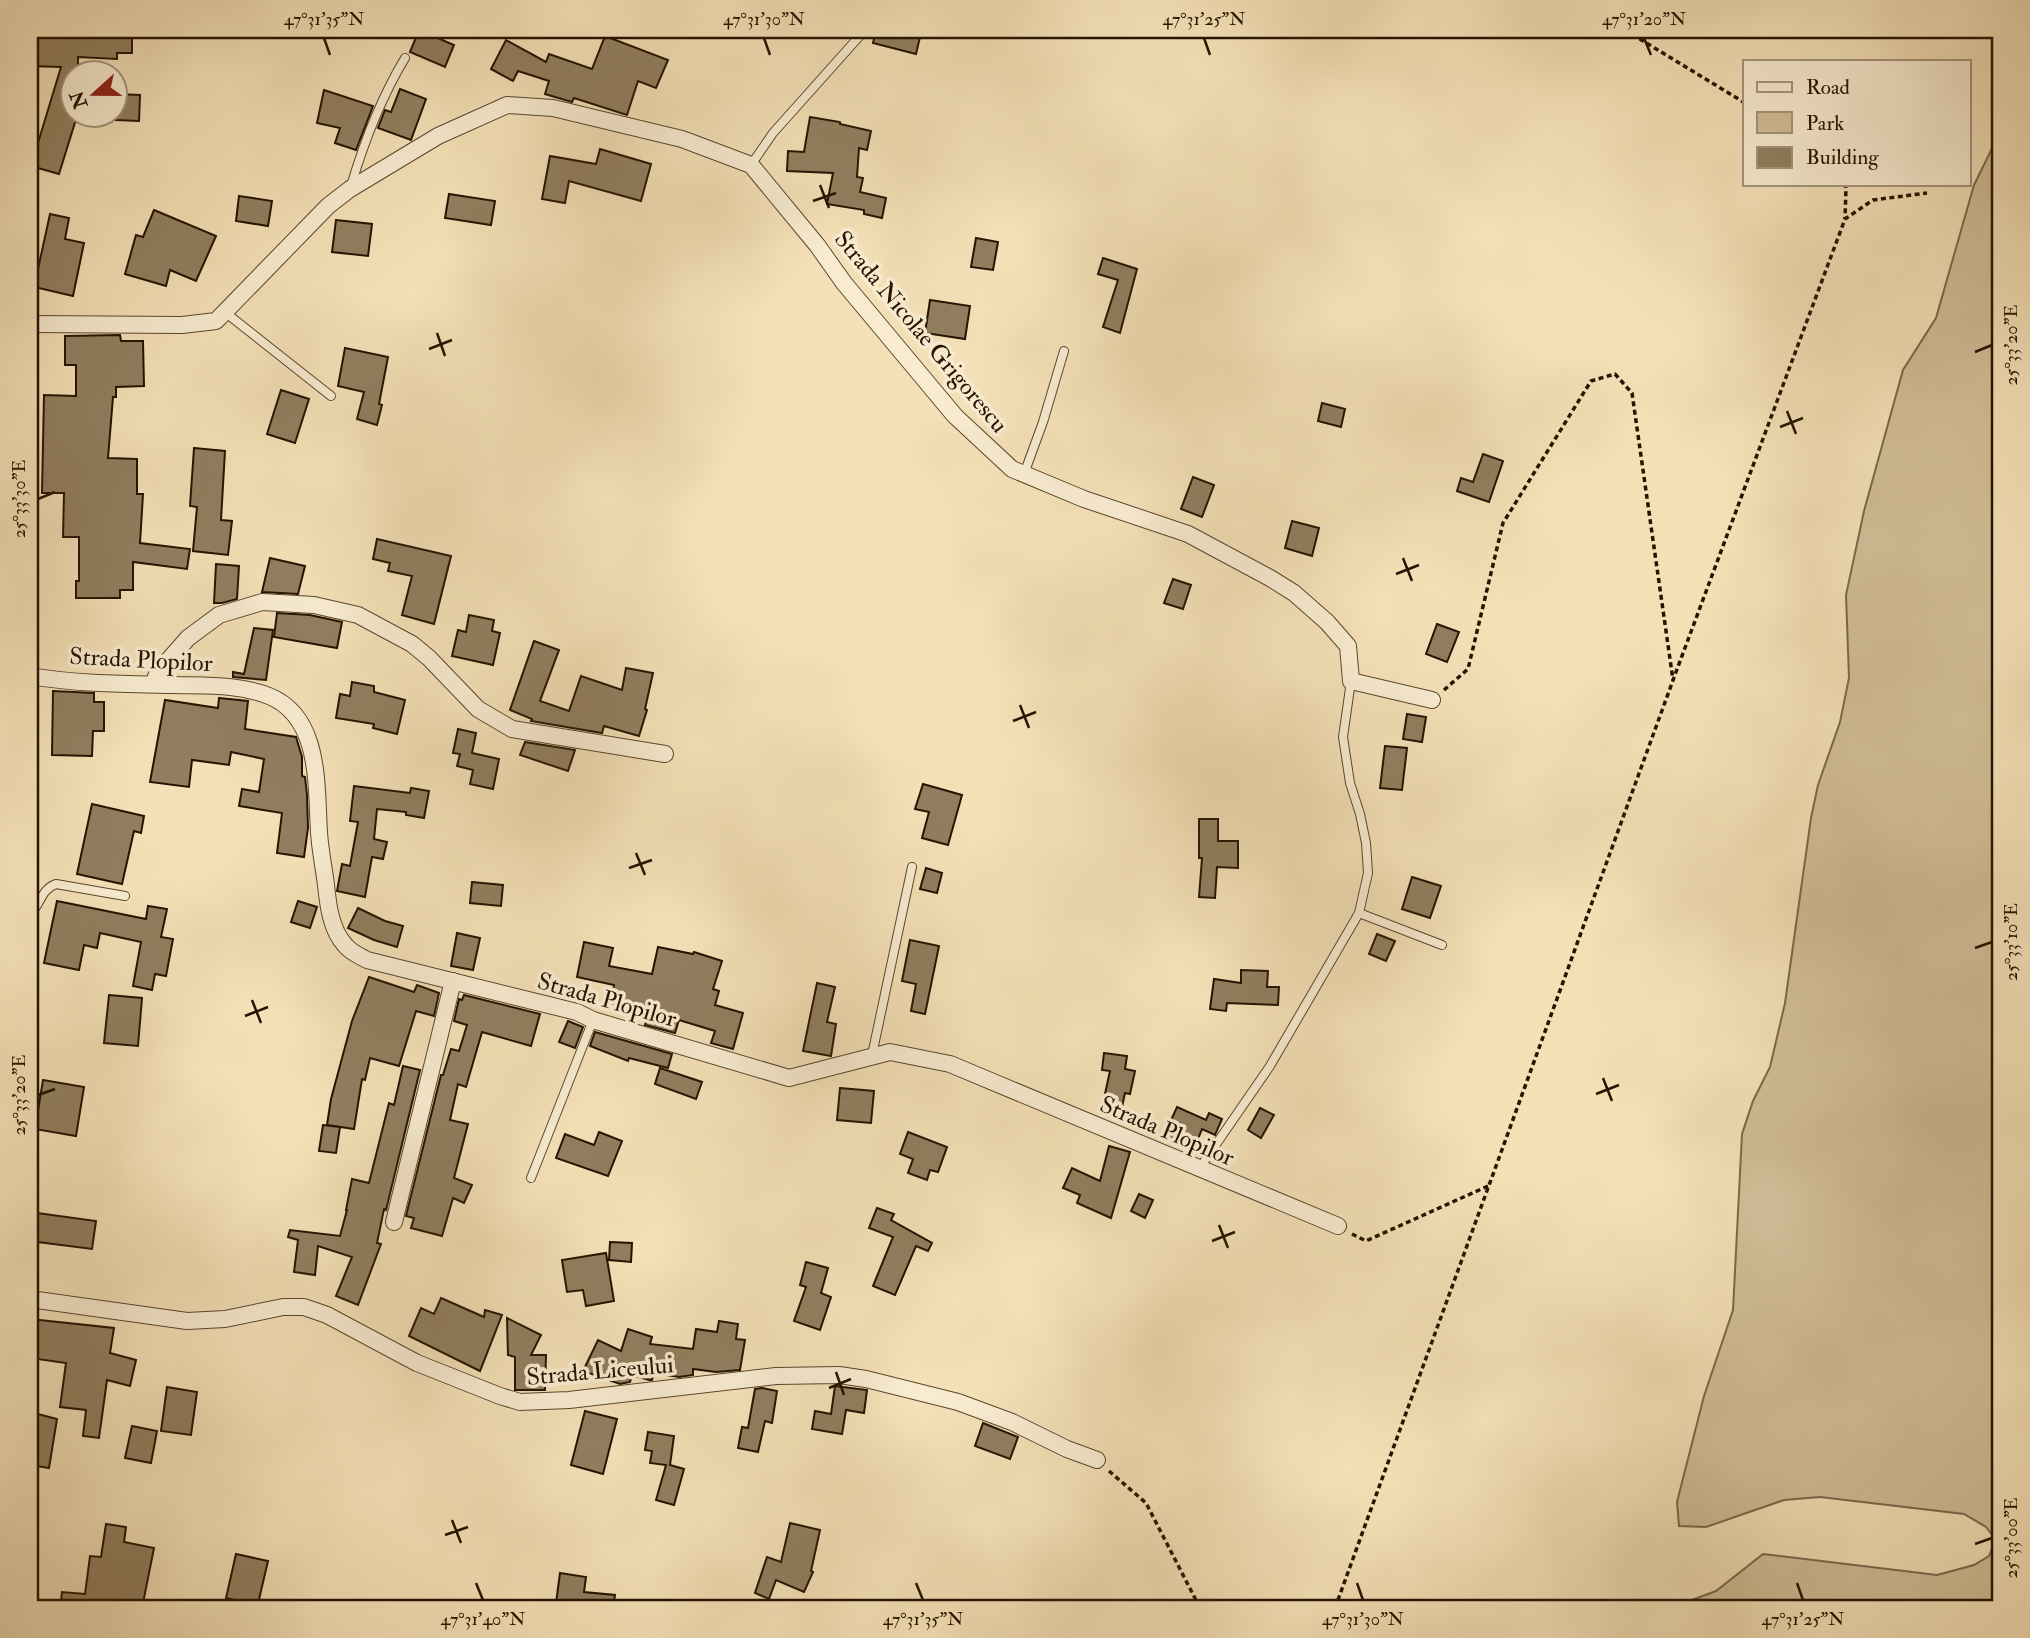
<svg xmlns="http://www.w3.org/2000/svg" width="2030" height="1638" font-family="'IM FELL Double Pica',serif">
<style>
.green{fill:#d1bd98;stroke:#7b684c;stroke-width:2}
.building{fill:#917e5f;stroke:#251300;stroke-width:2}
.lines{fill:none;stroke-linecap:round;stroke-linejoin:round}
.service-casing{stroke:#59462e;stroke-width:10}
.minor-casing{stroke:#59462e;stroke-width:18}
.path{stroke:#251300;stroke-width:3.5;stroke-dasharray:5 3.5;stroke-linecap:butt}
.service{stroke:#f8ebd0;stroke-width:8}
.minor{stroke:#f8ebd0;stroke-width:16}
.ticks{fill:none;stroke:#251300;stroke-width:2.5}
.labels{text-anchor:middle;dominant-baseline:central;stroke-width:7;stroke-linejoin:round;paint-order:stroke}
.street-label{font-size:24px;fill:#251300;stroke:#f8ebd0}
.neatline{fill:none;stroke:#251300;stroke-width:2.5}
.ticks-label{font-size:18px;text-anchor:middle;fill:#251300}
</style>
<rect width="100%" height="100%" fill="#f4e0b7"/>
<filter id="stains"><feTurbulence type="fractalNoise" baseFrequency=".00286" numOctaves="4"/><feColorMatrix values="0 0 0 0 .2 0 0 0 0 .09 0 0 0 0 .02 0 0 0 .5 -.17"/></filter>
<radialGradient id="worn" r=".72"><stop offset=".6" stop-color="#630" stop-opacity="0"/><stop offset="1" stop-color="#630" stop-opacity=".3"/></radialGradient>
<path class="green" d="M2000,132V1608H1670L1716,1591L1763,1554L1937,1575L1974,1565L1989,1556L1996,1540L1986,1527L1964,1514L1820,1497L1784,1500L1706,1527L1679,1526L1677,1502L1704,1396L1733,1310L1742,1134L1753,1101L1770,1067L1785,1003L1811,818L1818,785L1840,722L1849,678L1846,595L1864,511L1903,370L1936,318L1974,185Z"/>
<g class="building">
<path d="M76,30H132V53H117V59L78,57V68H74V116H77L59,174L31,166L61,67L30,66V34L76,35Z"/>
<path d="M419,30L454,45L445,67L410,52Z"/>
<path d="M876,30H911L921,33L916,54L873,43Z"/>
<path d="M605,36L668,60L656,88L638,81L627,115L574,98L572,102L545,94L549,81L518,71L513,81L491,69L506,40L546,62L549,54L592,69Z"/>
<path d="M400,89L426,99L411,140L378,128L385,110L391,112Z"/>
<path d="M324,90L373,106L356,150L335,143L340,128L317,123Z"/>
<path d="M116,94L140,95L139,121L116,120Z"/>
<path d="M810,117L840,122V124L871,131L867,150L859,148L857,177L863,178L860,192L886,198L882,218L864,214V210L827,204L833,173L787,171L788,151L804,152Z"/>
<path d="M600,149L651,164L641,201L569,181L565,203L542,199L550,156L596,164Z"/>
<path d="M449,194L495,201L491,225L445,218Z"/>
<path d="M239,196L272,201L268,226L236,221Z"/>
<path d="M154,210L216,236L196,281L170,270L166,286L125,274L136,235L143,237Z"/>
<path d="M50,214L69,218L65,239L84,243L73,296L30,286V268L38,269Z"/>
<path d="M336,220L372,224L368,256L332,252Z"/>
<path d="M976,238L998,242L993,270L971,267Z"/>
<path d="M1103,258L1137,269L1120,333L1103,327L1118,280L1098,274Z"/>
<path d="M930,300L970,306L965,339L925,333Z"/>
<path d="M120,335L121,341H143L144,386L116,387V397H113L108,458L137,459V494H143L140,543L190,549L187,569L133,562V590H120V598H76V581H79V537H63L64,493H42L44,395L76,396V365H65V336Z"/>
<path d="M345,348L388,357L379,404L382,405L377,425L357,419L364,392L338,386Z"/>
<path d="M281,390L309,399L295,443L267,434Z"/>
<path d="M1322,403L1345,409L1341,427L1318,421Z"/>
<path d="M194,448L225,451L221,520L232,521L228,555L193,551L197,507L190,506Z"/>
<path d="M1483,454L1503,461L1489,502L1457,491L1461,478L1473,482Z"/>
<path d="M1193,477L1214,485L1202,517L1181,509Z"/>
<path d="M1292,521L1319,528L1312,556L1285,548Z"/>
<path d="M377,539L451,556L434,624L402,615L412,576L388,571L390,563L373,559Z"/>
<path d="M270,558L305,566L298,594L262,592Z"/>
<path d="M216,564L239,566L237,599L222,603H214Z"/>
<path d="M1173,579L1191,585L1183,609L1164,603Z"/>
<path d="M277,613L310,615L342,622L337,648L274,637Z"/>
<path d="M469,615L494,620L492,631L500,633L493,665L452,656L458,630L466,632Z"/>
<path d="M1437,624L1459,632L1447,662L1426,654Z"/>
<path d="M254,628L273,630L266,680L233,677V672L244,674Z"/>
<path d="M534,641L559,650L540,701L569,711L581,676L622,690L626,668L653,673L645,709L647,710L639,736L604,726L602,733L531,721L532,719L510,710Z"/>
<path d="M352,682L374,686V692L405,700L397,734L373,728L374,724L336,718L340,694L350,696Z"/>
<path d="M53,691L94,693V702H104V731H93L92,756L52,755Z"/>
<path d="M219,698L248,701L245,729L296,737L302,757V776L305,777L307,795L308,828L304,857L277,853L282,813L239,806L242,789L259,792L264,759L231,752L229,765L192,760L189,787L150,782L165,700L218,708Z"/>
<path d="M1407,714L1426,717L1422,742L1403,739Z"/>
<path d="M458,729L476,733L472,753L499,759L493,789L470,784L473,770L457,766L460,754L453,753Z"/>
<path d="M525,742L575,750L568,771L520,755Z"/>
<path d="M1385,746L1407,748L1402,790L1380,788Z"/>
<path d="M923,784L962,795L948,845L922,838L929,812L915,809Z"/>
<path d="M354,786L410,793L411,788L429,791L424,818L406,815V812L377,809L374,839L387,842L383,859L372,857L365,897L337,891L342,864L350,866L358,822L350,821Z"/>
<path d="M92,804L144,816L141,833L134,831L122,884L77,874Z"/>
<path d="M1199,819H1218V841H1238V868L1217,867L1215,898L1199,897L1202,858H1199Z"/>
<path d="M926,868L942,873L937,893L920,889Z"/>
<path d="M1412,877L1441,886L1430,918L1402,909Z"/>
<path d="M472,882L503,885L501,906L470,903Z"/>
<path d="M57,901L146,919L148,906L167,909L161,937L173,939L166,976L155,974L152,990L133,986L141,942L100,933L97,948L84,945L79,970L44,963Z"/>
<path d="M298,901L317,907L310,928L291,922Z"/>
<path d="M358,908L385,921L403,926L397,947L374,940L348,928Z"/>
<path d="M457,933L480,938L473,970L451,966Z"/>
<path d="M1377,934L1395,941L1386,961L1369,954Z"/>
<path d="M910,940L939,946L925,1014L911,1011L916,984L902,981Z"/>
<path d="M584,942L613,948L609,966L652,974L658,947L693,954L694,952L722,961L713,989L719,991L715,1005L743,1013L733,1049L711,1043L715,1031L679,1020L675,1033L645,1025L650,1010L611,1003L614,985L577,977Z"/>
<path d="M1241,970L1268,971L1267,987H1279L1278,1005L1227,1003L1226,1011L1210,1009L1214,979L1241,983Z"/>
<path d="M369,977L414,992L417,985L439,993L434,1016L416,1011L399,1066L370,1058L365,1080L362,1079L354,1129L327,1125L331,1099L352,1021Z"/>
<path d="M817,983L835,987L827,1022L836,1024L831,1056L803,1051Z"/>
<path d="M109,995L142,998L138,1046L104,1043Z"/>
<path d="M464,995L540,1014L531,1046L482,1032L466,1087L458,1084L450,1120L468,1124L454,1178L472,1185L464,1203L453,1198L442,1236L411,1228L414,1218L406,1216L441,1075H443L451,1049L459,1051L467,1025L454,1021L459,999L462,1000Z"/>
<path d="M568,1021L583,1027L575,1048L559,1042Z"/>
<path d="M595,1032L672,1054L668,1068L629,1058L628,1061L590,1046Z"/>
<path d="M1104,1053L1127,1056L1125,1069L1135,1071L1130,1094L1125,1093L1122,1107L1103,1103L1110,1071L1102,1070Z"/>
<path d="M403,1066L420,1070L386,1210L384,1209L377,1243L381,1244L358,1305L336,1296L352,1257L318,1246L315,1275L294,1272L298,1240L288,1237L290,1230L340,1236L347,1210H346L352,1179L369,1183L389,1103L394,1105Z"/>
<path d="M660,1068L702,1082L696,1099L655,1084Z"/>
<path d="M43,1080L84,1087L76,1136L35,1129Z"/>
<path d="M840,1088L874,1091L871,1123L837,1120Z"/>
<path d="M1177,1107L1206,1120L1209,1113L1222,1119L1215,1135L1202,1129L1193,1151L1163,1138Z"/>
<path d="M1260,1108L1274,1115L1261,1138L1248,1130Z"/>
<path d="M323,1125L340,1127L336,1153L319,1151Z"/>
<path d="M599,1132L622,1141L608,1176L556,1158L565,1134L594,1145Z"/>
<path d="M908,1132L947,1147L938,1172L930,1170L927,1180L908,1173L913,1159L900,1154Z"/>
<path d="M1109,1146L1130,1152L1111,1218L1077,1203L1080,1195L1063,1188L1072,1168L1100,1181Z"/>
<path d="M1139,1194L1153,1200L1145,1218L1131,1211Z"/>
<path d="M877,1208L894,1214L891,1220L932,1243L928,1251L916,1246L895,1295L873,1286L893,1237L869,1228Z"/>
<path d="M30,1212L96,1221L92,1249L30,1241Z"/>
<path d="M610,1242L632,1243L631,1262L609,1260Z"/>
<path d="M606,1253L614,1301L586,1306L583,1290L567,1292L562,1260Z"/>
<path d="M806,1262L828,1268L821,1293L831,1297L820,1330L794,1321L806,1287L800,1285Z"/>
<path d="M441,1298L484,1317L485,1310L502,1315L480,1371L409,1336L421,1308L434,1314Z"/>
<path d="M507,1318L541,1335L531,1355H546L545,1390H515V1357L508,1355Z"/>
<path d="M30,1319L114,1328L110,1353L136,1360L130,1386L107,1380L99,1438L83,1436L86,1410L60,1407L66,1363L30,1358Z"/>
<path d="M719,1321L738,1324L736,1339L745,1340L740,1370L716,1372L693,1369V1375L679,1377L654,1373L652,1380H649L632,1375L630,1382L620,1384L583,1371L598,1340L621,1351L628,1329L652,1337L650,1344L693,1349L696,1329L717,1332Z"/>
<path d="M835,1386L867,1390L864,1413L846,1410L842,1434L812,1429L815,1411L831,1414Z"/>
<path d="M167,1387L197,1392L191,1435L161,1431Z"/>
<path d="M762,1388L777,1391L772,1423L765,1421L758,1452L738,1448L742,1427L748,1428L755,1389Z"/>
<path d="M585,1411L617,1419L603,1474L571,1465Z"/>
<path d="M30,1412L57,1419L49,1468L30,1465Z"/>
<path d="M983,1423L1018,1437L1010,1459L975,1446Z"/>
<path d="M132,1426L157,1431L151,1463L125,1458Z"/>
<path d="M648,1432L674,1436L670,1465L684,1469L674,1505L656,1500L666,1465L650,1463L652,1451L645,1450Z"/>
<path d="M790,1523L820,1530L811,1571L813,1572L804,1592L776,1580L769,1599L755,1593L767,1557L781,1562Z"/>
<path d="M106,1524L126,1527L124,1542L154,1548L142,1608L115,1603L114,1608H60L62,1592L85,1594L90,1556L101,1557Z"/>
<path d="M236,1554L268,1561L257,1608H242L243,1602L226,1598Z"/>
<path d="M560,1573L586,1577L584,1592L615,1595L613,1608H574V1605L556,1603Z"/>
</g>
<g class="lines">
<g class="service-casing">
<g id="service">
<path d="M751,165L773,133L865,30"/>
<path d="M351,186C364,142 381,98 405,58"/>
<path d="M226,313L331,396"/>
<path d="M1024,474L1043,422L1064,351"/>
<path d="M1359,913L1442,945"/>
<path d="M30,914C41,905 40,890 56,884L125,896"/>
<path d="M872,1055L912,867"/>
<path d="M1199,1169L1270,1066L1359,913L1368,873L1366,843L1360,814L1350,783L1343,737L1351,681"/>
<path d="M531,1178L593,1020"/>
</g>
</g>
<g class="minor-casing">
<g id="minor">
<path d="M30,324L182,325L216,321L328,206L350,189L438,136L507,105L553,108L682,139L751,165L817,245L844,283L955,416L1012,469L1084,499L1188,534L1270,578L1294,593L1327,622L1348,646L1351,681L1432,700"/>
<path d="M30,676C77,684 126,684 174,685C206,686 239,684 269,696C321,717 316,785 319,832C320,850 324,868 326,885C328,905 331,930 345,945C350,952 360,956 367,960L577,1012L593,1020L789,1078L890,1052L950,1064L1338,1226"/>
<path d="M153,684L158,672L188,638L219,615L262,602L314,605L358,615L412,644L429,658L478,709L512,729L665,754"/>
<path d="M394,1222L453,981"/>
<path d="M30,1299L187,1321L225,1319L283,1307H304L327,1315L417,1363L500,1396L520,1402L569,1400L776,1376L839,1375L866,1379L958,1402L1012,1422L1067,1449L1097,1460"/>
</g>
</g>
<g class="path">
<path d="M1625,30L1745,103"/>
<path d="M1843,184L1846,187L1845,219"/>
<path d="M1444,690L1468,669L1503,523L1591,381L1615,374L1632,393L1673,680"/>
<path d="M1352,1234L1366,1241L1488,1186"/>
<path d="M1109,1471L1146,1503L1200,1608"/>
<path d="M1335,1608L1676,672L1845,219L1873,200L1927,193"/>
</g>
<use href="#service" class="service"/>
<use href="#minor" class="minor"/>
</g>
<path class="ticks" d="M324,38L330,55M764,38L770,55M1204,38L1210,55M1644,38L1651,55M820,185L829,208M813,201L836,193M437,333L445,356M429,349L452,340M1975,352L1992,345M1787,411L1796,434M1780,427L1803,418M38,499L55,492M1403,558L1412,581M1396,574L1419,565M1020,705L1029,728M1013,721L1036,712M636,853L645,875M629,868L652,860M1975,948L1992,942M252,1000L261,1023M245,1016L268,1007M1603,1078L1612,1101M1596,1094L1619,1085M38,1095L55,1089M1219,1225L1228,1248M1212,1241L1235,1232M836,1372L844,1395M829,1388L851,1379M452,1520L461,1543M445,1535L468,1527M1975,1544L1992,1538M476,1583L483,1600M916,1583L923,1600M1357,1583L1363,1600M1797,1583L1803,1600"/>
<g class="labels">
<g class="street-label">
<text transform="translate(921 332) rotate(50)">Strada Nicolae Grigorescu</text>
<text transform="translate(141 660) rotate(3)">Strada Plopilor</text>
<text transform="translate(607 1000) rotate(16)">Strada Plopilor</text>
<text transform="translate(1167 1131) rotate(23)">Strada Plopilor</text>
<text transform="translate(600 1371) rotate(-5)">Strada Liceului</text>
</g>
</g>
<rect width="2030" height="1638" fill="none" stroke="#f4e0b7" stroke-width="77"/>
<rect x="1743" y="60" width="228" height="126" fill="#f8ebd0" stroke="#a4957d" stroke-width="2"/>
<rect x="1757" y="82" width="35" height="10" fill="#f8ebd0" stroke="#a4957d" stroke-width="2"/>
<text x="1806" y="94" font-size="21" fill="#251300">Road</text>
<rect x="1757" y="112" width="35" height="21" fill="#d1bd98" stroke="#a4957d" stroke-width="2"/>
<text x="1806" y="130" font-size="21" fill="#251300">Park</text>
<rect x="1757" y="147" width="35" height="21" fill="#917e5f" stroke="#a4957d" stroke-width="2"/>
<text x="1806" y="164" font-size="21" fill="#251300">Building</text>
<g transform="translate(94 94) rotate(249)"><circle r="33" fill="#f8ebd0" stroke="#a4957d" stroke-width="2"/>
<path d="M0-5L12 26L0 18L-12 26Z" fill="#8f2418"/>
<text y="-10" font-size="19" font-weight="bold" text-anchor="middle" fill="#251300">N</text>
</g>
<rect x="38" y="38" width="1954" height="1562" class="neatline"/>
<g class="ticks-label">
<text x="324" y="25">47°31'35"N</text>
<text x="764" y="25">47°31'30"N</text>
<text x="1204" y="25">47°31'25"N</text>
<text x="1644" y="25">47°31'20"N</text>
<text transform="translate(2011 345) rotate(-90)" y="6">25°33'20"E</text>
<text transform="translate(19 499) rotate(-90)" y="6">25°33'30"E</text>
<text transform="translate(2011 942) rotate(-90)" y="6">25°33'10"E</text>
<text transform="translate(19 1095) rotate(-90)" y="6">25°33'20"E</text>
<text transform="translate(2011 1538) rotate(-90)" y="6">25°33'00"E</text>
<text x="483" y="1625">47°31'40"N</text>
<text x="923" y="1625">47°31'35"N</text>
<text x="1363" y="1625">47°31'30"N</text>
<text x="1803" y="1625">47°31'25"N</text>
</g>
<rect width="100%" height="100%" filter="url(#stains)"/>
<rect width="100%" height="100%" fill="url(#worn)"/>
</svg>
